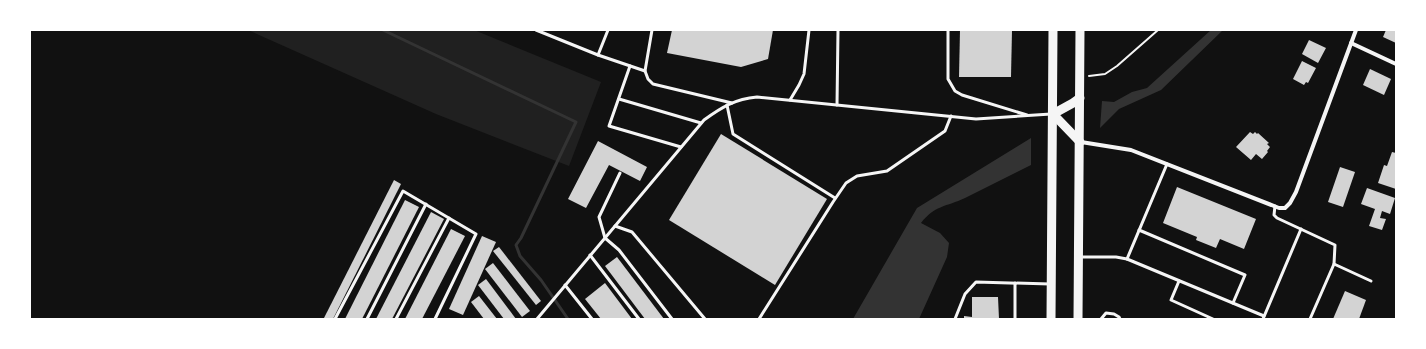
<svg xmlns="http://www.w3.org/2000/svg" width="1426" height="349" font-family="'Exo 2',sans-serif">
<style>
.green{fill:#202020}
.water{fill:#333}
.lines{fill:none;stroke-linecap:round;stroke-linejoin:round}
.stream{stroke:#333;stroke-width:3}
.building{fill:#d3d3d3}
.path{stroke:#f5f5f5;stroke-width:2}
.service{stroke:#f5f5f5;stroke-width:3}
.minor{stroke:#f5f5f5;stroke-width:4}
.primary{stroke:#f5f5f5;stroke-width:9}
</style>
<rect width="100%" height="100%" fill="#111"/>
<path class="green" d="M248,30H474L601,82L569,166L436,114Z"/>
<g class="water">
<path d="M1211,30H1223L1161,90L1119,109L1100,128L1102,101L1114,102L1132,92L1147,88Z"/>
<path d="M1031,138V165C1009,176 987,187 965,198C946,207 935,205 921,223L940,233L949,243L947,257L919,319H853L917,208Z"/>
</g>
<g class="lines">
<path class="stream" d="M383,30L576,122L521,238L516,245L520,256L541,280L568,319"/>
</g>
<g class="building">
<path d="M672,30H773L768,59L741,67L667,53Z"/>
<path d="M960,30H1012L1011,77H959Z"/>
<path d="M1386,30H1396V43L1383,37Z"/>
<path d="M1309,40L1326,48L1318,63L1302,54Z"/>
<path d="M1302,61L1316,68L1308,83L1306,82L1304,85L1293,79Z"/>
<path d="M1370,69L1391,79L1384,95L1363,85Z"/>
<path d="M1250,132L1253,134L1255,132L1257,134L1258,133L1269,143L1267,144L1270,147L1267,151L1268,152L1262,159L1256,154L1251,160L1236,147Z"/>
<path d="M721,134L827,199L775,285L669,220Z"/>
<path d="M598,141L647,167L640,181L609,165L586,208L568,199Z"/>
<path d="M1392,152L1396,153V189L1378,183L1384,165L1387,166Z"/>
<path d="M1340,167L1355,172L1343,207L1328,202Z"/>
<path d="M394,180L401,184L333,319H326L324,318Z"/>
<path d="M1177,187L1256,219L1244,249L1220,239L1216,248L1196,240L1197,237L1163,223Z"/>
<path d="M1367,188L1395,198L1390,214L1382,211L1380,218L1386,219L1382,230L1369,226L1375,209L1361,204Z"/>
<path d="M405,200L419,207L362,319H345Z"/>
<path d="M431,212L444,219L392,319H376Z"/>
<path d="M451,229L465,236L422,319H405Z"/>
<path d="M482,236L496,242L463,315L449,309Z"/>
<path d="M499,247L541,301L536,305L493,251Z"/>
<path d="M617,257L664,319H645L605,266Z"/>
<path d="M493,263L530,311L522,317L485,269Z"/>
<path d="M486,279L516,319H504L478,285Z"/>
<path d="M605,283L632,319H601L585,299Z"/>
<path d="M1345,291L1366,300L1359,319H1333Z"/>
<path d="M479,296L497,319H484L471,302Z"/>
<path d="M972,297H998L999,319H964V316L972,317Z"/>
</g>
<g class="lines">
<path class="path" d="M1089,76L1105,74L1117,66L1158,30"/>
<g class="service">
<path d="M536,30L598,55L645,71"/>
<path d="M652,30L645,71L648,79L653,84L732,103"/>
<path d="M948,30V79L955,91L962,95L1027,115"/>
<path d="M598,55L608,30"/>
<path d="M630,66L609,126L681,147"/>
<path d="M619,99L701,123"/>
<path d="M790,100L799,85L804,74L809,30"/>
<path d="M727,105L733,134L835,198"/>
<path d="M837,105L838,30"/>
<path d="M620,173L599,217L605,238L619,250L672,319"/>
<path d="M1275,206L1274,215L1277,218L1335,245L1334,264L1310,319"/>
<path d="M615,226L632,232L705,319"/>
<path d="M1139,230L1245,275L1233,303"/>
<path d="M590,255L639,319"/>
<path d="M1081,257H1116L1127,259L1264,316"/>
<path d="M1127,259L1167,164"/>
<path d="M1334,264L1371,281"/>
<path d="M1179,281L1171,300L1213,319"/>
<path d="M565,285L592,319"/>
<path d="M335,319L403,191L476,234L435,319"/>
<path d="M367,319L426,204"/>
<path d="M396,319L449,218"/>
<path d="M537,319L704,120C722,107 735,99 757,97L976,119L1051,114"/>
<path d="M759,319L833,202L846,183L857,176L887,171L945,131L951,116"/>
<path d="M955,319L965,294L976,282L1050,284"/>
<path d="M1015,319V283"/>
<path d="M1101,319L1106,313L1114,314L1119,317L1120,319"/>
<path d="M1263,319L1301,229"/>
</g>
<g class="minor">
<path d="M1351,43L1396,64"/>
<path d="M1081,142L1131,150L1279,208H1285L1290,203L1296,192L1356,30"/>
</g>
<g class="primary">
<path d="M1053,114L1080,142"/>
<path d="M1053,114L1073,103L1080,98"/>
<path d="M1051,319L1053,30"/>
<path d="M1078,319L1080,30"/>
</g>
</g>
<rect width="1426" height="349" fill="none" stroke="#ffffff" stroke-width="62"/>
</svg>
